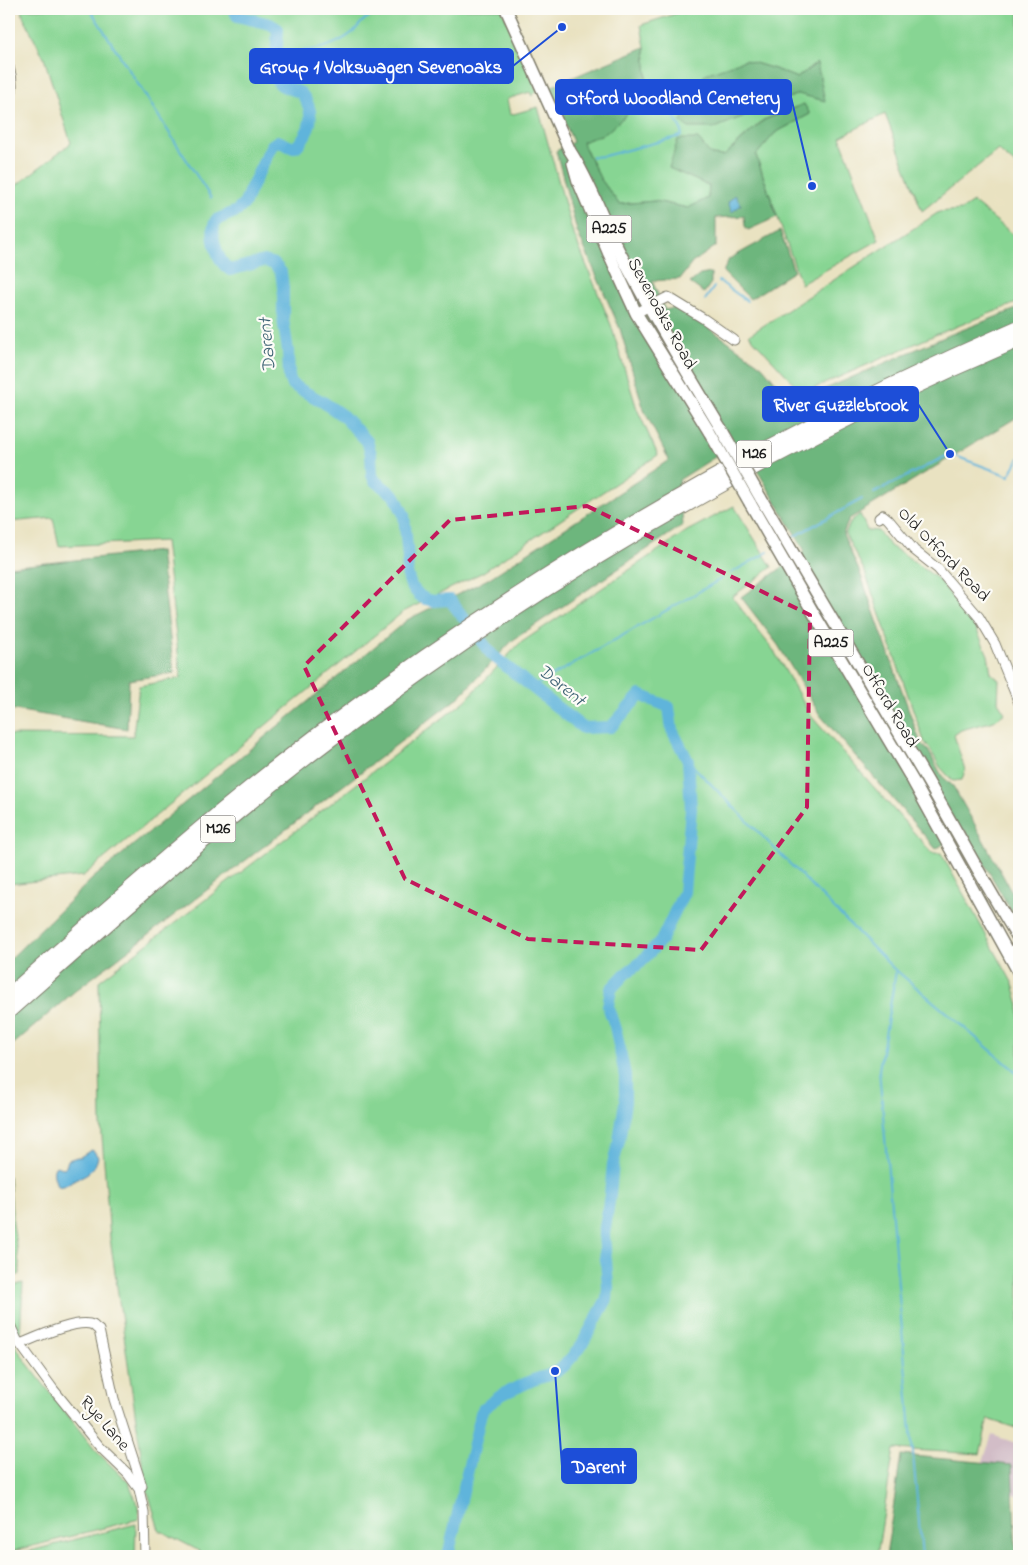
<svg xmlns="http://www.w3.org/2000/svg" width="1028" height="1565" font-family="'Indie Flower',sans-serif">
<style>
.industrial{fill:#d2bdc7}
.green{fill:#87d593;stroke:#527858;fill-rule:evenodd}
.forest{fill:#6db67d;stroke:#44694c}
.water{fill:#5eb4db;stroke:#3d687c}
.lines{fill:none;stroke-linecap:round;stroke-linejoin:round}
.stream{stroke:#5eb4db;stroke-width:2}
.river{stroke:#5eb4db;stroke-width:12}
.minor-casing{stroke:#827f6e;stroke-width:11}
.major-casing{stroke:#827f6e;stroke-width:14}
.highway-casing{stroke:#827f6e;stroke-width:16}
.minor{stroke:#fff;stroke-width:9}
.major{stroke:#fff;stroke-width:11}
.highway{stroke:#fff;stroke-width:14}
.major-bridge-casing{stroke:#827f6e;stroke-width:14;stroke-linecap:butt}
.major-bridge{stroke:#fff;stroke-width:11}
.marked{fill:none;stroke:#c2185b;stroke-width:4;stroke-dasharray:10 6;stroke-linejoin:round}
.labels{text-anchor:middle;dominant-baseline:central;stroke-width:4.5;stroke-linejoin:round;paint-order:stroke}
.shield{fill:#fdfcf7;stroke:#605f5e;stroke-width:1}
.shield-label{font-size:16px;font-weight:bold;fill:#1c1c1c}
.street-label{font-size:18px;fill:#1c1c1c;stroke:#fdfcf7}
.water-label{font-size:19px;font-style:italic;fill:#3a6072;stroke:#fdfcf7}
.leader{fill:none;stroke:#1d4ed8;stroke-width:2}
.callout-dot{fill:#1d4ed8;stroke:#fdfcf7;stroke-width:2}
.callout{fill:#1d4ed8;stroke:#1d4ed8;stroke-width:2}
.callout-label{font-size:19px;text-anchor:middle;font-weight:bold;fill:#fff}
</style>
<rect width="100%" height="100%" fill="#fdfcf7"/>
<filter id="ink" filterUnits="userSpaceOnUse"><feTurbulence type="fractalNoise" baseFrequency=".02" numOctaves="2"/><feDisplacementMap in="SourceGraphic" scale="10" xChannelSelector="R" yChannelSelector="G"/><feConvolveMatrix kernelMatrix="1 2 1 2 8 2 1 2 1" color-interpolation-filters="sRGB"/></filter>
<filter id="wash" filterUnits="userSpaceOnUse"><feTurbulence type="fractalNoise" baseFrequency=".0096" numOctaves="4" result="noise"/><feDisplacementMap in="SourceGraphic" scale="20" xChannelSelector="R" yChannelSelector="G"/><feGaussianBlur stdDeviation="1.12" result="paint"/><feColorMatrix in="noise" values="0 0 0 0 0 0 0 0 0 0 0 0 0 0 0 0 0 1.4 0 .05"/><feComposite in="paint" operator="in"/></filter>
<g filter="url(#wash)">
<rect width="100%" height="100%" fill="#e9e2c1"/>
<path class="industrial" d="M992,1435L1019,1444V1495L990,1491L980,1470Z"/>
<g class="green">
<path d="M22,9H502L537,91L532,96L530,92L507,99L510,115L538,107L572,230L611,325L637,409L658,455L483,572L403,612L83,876L9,884V735L133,736L139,686L181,678L165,541L59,546L53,518L9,522V191L71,143L44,58L23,16Z"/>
<path d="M690,9H1019V168L998,150L922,211L885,114L840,137L879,240L801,284L756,155L775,133L810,114L804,104L763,120L724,156L711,155L698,139L669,168L709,186L708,198L688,208L655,201L619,204L600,178L582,142L606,133L647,78L645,47L641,25ZM745,60L775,69L797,78L817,63L798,94L715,128Z"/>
<path d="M973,202L1019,239V302L935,335L803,393L749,335L939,212L961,210Z"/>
<path d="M734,506L772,567L732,597L774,651L811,716L932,853H941L1013,984L1019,1005V1429L988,1419L980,1454L894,1449L877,1556H209L159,1530L145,1482L110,1238L101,1124L99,981L465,701L519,644L687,531Z"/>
<path d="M860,514L867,530L878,531L890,546L905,555L938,579L975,626L988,655L991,673L999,680L998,702L1005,713L994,721L961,730L954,735L965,770L962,780L953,781L940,767L930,749L924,741L865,572L845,534L851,521Z"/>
<path d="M9,1176L13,1224L20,1269L19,1275L9,1278Z"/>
<path d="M23,1283L20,1336L9,1311V1287Z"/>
<path d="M9,1335L27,1363L95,1450L129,1483L138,1506L139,1519L9,1552Z"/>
<path d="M136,1524L135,1556H10Z"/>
</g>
<g class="forest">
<path d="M645,47L647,78L636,106L606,133L582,142L600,178L619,204L655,201L688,208L708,198L709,186L669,168L678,139H698L711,155L724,156L764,120L804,104L810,114L775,133L756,155L777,217L748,230L745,226L744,216L716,218V246L692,263L680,279L652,281L665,310L678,307L729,342L762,366L793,403L949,335L1019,308V416L849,519L843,534L860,573L921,744L928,750L942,776L953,786L974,823L1019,905V922L1018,923L965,830L936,849L820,715L778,645L741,597L805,551L740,441L679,480L683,525L513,640L459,697L75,991L9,1048V960L92,879L407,620L488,579L669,460L644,410L620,329L577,231L556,151L573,142L550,87Z"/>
<path d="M745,60L775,69L797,78L817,63L825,101L798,94L715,128H689L681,122L692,96L705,74Z"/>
<path d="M780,231L794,271L750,299L723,272L729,259Z"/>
<path d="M711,273V283L704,293L690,283L700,275Z"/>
<path d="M160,551L174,673L129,680L127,729L9,709V631L12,629L9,598V567Z"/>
<path d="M901,1455L1012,1465L1016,1556H886Z"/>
</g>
<g class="water">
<path d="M735,195L741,205L732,212L728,202Z"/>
<path d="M91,1150L94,1151L98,1157C95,1170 88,1174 76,1179C68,1182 66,1188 57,1186C55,1179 51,1171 56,1166L63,1168L66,1167L68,1160L77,1157H80Z"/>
</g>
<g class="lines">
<g class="stream">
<path d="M90,9L211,198"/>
<path d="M301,51C319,50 339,44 353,32C358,28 361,21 367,18C374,15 381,13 388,9"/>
<path d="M592,157L604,156L681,136L682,131L659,89"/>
<path d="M719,281L747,301"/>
<path d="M705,300L714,287"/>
<path d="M874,493L950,454L1009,476L1019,458"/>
<path d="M793,537L862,499"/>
<path d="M731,573L768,552"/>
<path d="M533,687L721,579"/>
<path d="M688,761L896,971L879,1070L922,1556"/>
<path d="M897,971L1013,1069L1019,1078"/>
</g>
<path class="river" d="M234,9L237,16L270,24L278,29L275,75C278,89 290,87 301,93C316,112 312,130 296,147H291L278,141L272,145L249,192L245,203L237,211L216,220C209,234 217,262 230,270L264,261L274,264L281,272L283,287V319L288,351L289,377L291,383L296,387L323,402L343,416L367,441L371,454L372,475L375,481L395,496L404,515L408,558L407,573L411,586L420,596L425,599L434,601L450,600L492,655L583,728L611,727L640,695L669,707L672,730L688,761L691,809L684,892L662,939L640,963L625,974L611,989L608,1006L615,1026L625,1075V1102L619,1141L613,1164L610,1195L604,1234L608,1287L607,1299L580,1348L563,1367L549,1375L533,1380L503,1394L484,1408L481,1413L448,1556"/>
</g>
</g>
<g filter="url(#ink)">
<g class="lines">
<g class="minor-casing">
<g id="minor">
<path d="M9,67C13,79 13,93 9,105"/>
<path d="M636,313L668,297L704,319L734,340"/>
<path d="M879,518L883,515L888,519L914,550L938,569L979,617L995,644L1019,703"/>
<path d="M1009,952L1019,947"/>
<path d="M9,1323L17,1340L53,1389L100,1447L128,1474L139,1489L144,1512L145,1556"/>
<path d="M20,1344C35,1338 78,1318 93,1325C95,1327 97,1329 99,1330L114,1399L142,1486L140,1488"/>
</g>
</g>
<g class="major-casing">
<g id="major">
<path d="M506,9L570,151C591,183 602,218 619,251C650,311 685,369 720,427"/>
<path d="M573,163L578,181L609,254L636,313L710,433"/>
<path d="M760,497C814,590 870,682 924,775C956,829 985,885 1019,939"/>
<path d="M750,503L814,614L913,781L1019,973"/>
</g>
</g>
<g class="highway-casing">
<g id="highway">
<path d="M9,995C114,902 219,808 332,724C546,564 774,433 1019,327"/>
<path d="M9,1011C113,919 216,826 327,742C540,580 773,445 1019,340"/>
</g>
</g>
<use href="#minor" class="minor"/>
<use href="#major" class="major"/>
<use href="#highway" class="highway"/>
<g class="major-bridge-casing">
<g id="major-bridge">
<path d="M720,427L760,497"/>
<path d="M710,433L750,503"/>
</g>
</g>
<use href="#major-bridge" class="major-bridge"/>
</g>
</g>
<path class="marked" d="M587,506L810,615L807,807L701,950L528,939L405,879L304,666L450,520Z"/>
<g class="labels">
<g class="shield">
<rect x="586.5" y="215.5" width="45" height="27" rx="4"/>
<rect x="736.5" y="440.5" width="35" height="27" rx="4"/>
<rect x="808.5" y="629.5" width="45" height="27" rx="4"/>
<rect x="200.5" y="815.5" width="35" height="27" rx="4"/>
</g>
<g class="shield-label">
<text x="609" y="229">A225</text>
<text x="754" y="454">M26</text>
<text x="831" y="643">A225</text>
<text x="218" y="829">M26</text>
</g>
<g class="street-label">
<text transform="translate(661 314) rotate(61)">Sevenoaks Road</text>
<text transform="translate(943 555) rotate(46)">Old Otford Road</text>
<text transform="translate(889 706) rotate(59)">Otford Road</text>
<text transform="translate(104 1424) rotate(49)">Rye Lane</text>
</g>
<g class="water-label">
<text transform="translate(268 345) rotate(-95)">Darent</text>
<text transform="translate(561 686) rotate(39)">Darent</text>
</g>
</g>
<path class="leader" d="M562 27L513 66M812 186L791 97M950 454L918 404M555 1371L562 1466"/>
<g class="callout-dot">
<circle cx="562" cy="27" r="5"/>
<circle cx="812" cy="186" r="5"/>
<circle cx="950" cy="454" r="5"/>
<circle cx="555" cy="1371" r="5"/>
</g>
<g class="callout">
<rect x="250" y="49" width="263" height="34" rx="5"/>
<rect x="556" y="80" width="235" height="34" rx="5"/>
<rect x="763" y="387" width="155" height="34" rx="5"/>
<rect x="562" y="1449" width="74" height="34" rx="5"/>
</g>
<g class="callout-label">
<text x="381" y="73">Group 1 Volkswagen Sevenoaks</text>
<text x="673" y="104">Otford Woodland Cemetery</text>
<text x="841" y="411">River Guzzlebrook</text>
<text x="599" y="1473">Darent</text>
</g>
<rect width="1028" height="1565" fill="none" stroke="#fdfcf7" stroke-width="30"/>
</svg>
